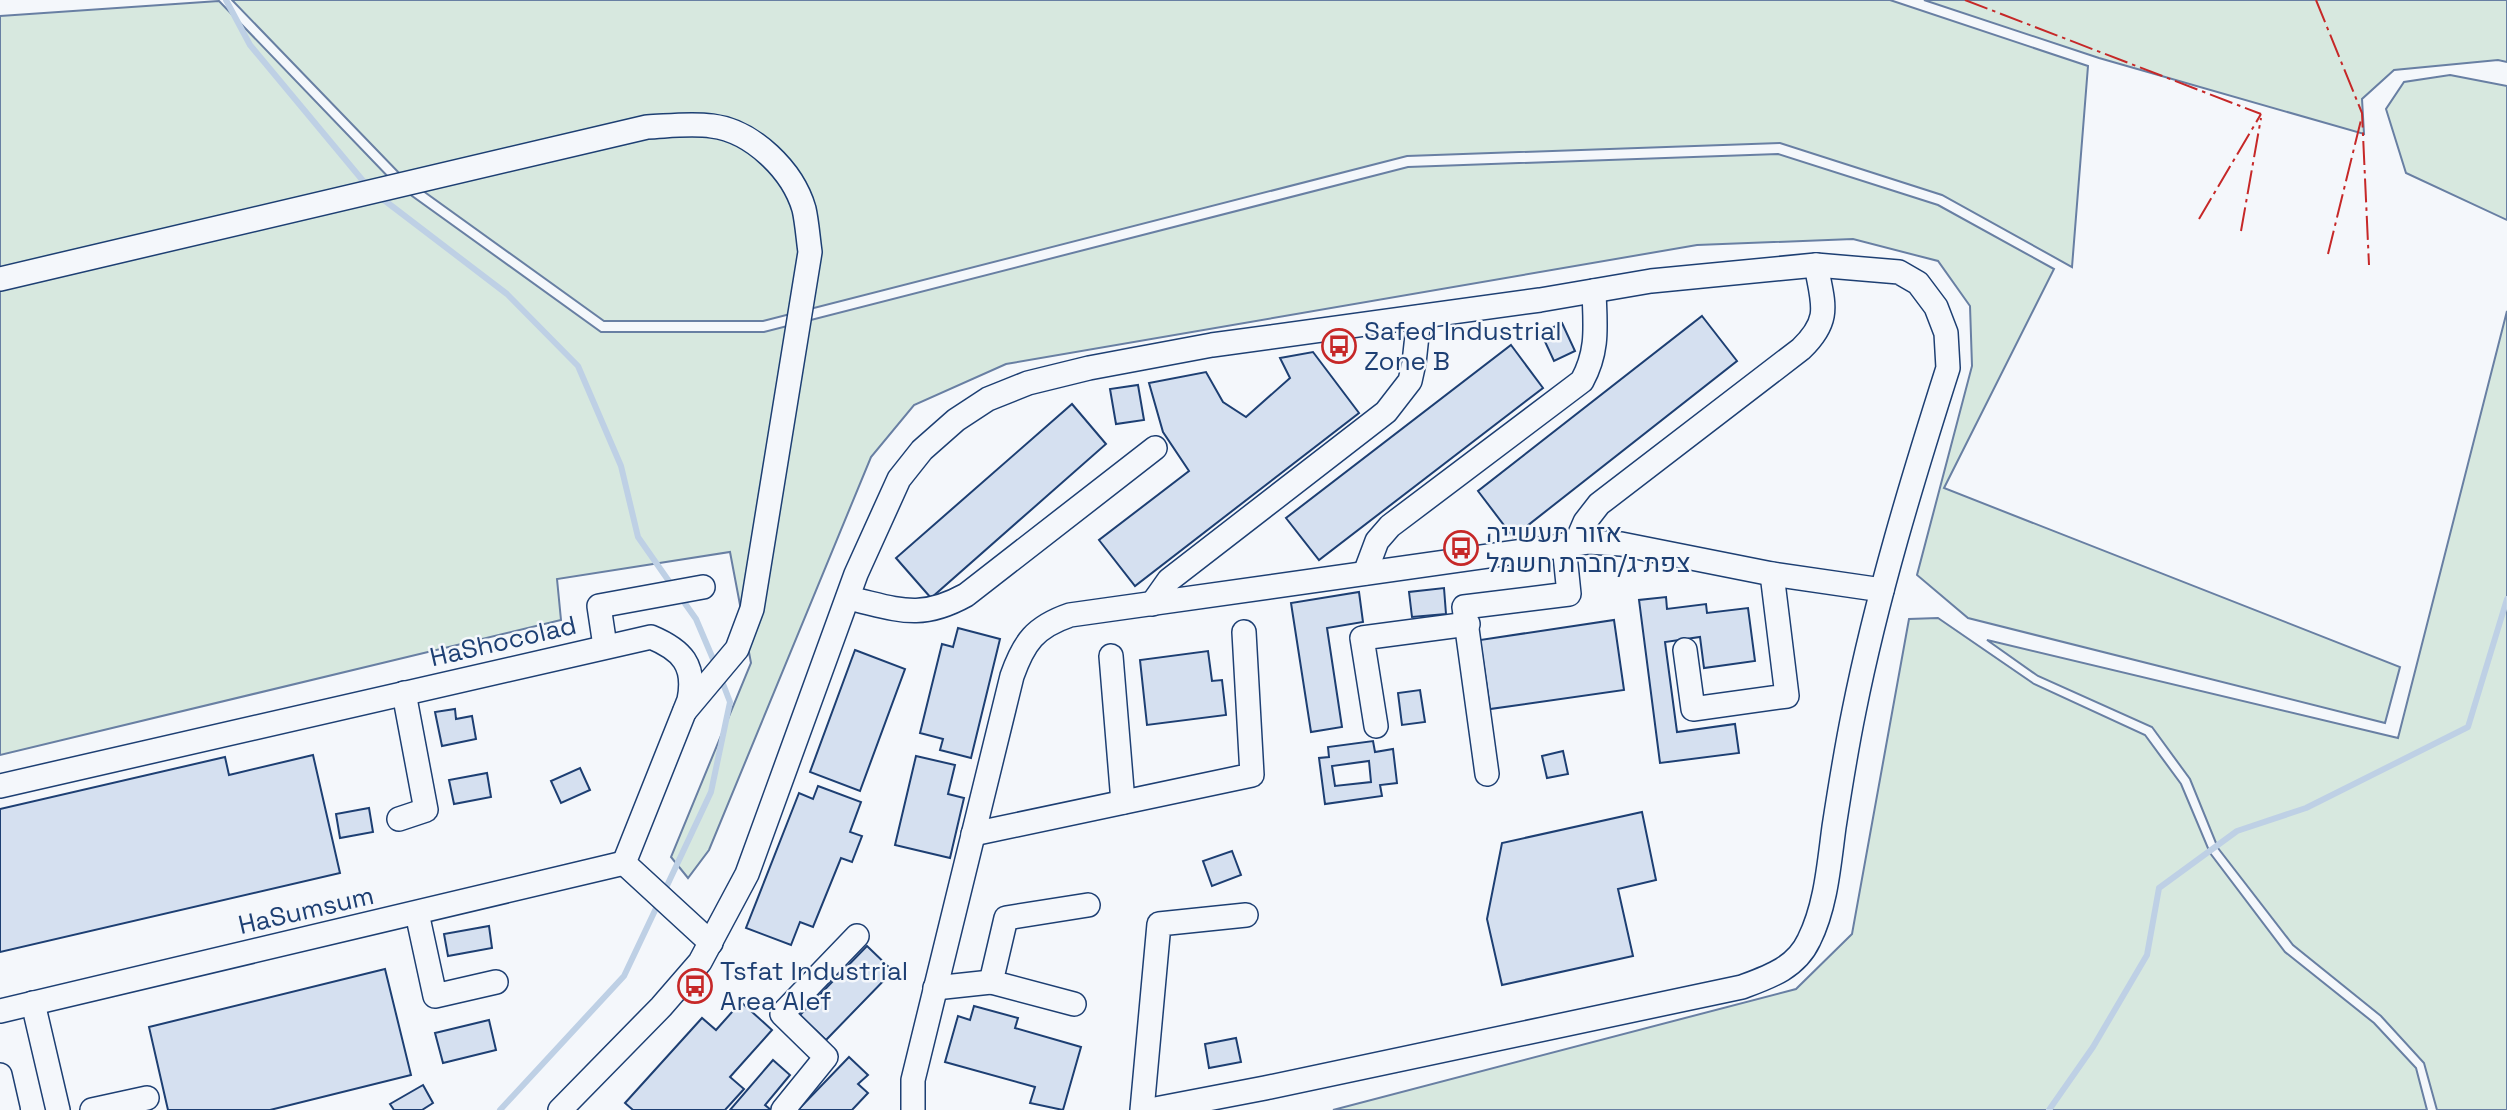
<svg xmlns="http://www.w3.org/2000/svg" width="2507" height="1110" font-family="'Space Grotesk',Heebo,sans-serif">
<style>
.green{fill:#d7e8df;stroke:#687fa3;stroke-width:2}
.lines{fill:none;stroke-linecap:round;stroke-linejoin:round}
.stream{stroke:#bed0e5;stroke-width:6}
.building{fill:#d5e0f0;stroke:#1d3f73;stroke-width:2;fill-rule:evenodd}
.minor-casing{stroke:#1d3f73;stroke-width:26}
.minor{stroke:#f4f7fb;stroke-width:23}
.power{stroke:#c62828;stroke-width:2;stroke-dasharray:24 5 3.5 5;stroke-linecap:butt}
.labels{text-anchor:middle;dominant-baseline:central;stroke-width:5;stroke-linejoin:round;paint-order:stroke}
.poi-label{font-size:26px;fill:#1d3f73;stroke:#f4f7fb;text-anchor:start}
.street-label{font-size:26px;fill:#1d3f73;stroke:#f4f7fb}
</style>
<rect width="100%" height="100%" fill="#f4f7fb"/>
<g class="green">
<path d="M232,0H1890L2088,66L2072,267L1942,195L1780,143L1407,156L763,321H604L401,175Z"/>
<path d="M1924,0H2507V62L2498,60L2394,70L2362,99L2364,134L2099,58Z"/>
<path d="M219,1L394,183L601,332H764L1408,167L1778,154L1938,205L2054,269L1944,488L2400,667L2385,723L1968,618L1917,575L1972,366L1970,306L1938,261L1853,239L1697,245L1006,364L914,405L871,457L709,850L688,878L671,857L751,663L730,552L557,579L561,620L0,755V16Z"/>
<path d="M2450,75L2507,86V220L2406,173L2386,109L2404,82Z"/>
<path d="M2507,311V1110H2437L2424,1063L2381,1016L2293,945L2218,848L2190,779L2152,727L2038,676L1987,640L2398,738Z"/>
<path d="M1938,618L2034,684L2145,735L2181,784L2210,853L2285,952L2374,1023L2416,1068L2427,1110H1333L1796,989L1852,934L1909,619Z"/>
</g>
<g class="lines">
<g class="stream">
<path d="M226,0L250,45L369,188"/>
<path d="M380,197L507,294L578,366L621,466L638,537L673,587"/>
<path d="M679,595L696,619L716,666"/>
<path d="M664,892L711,792L730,702L720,676"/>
<path d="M500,1110L624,976L659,902"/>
<path d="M2049,1110L2093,1047L2147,955L2159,888L2237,831L2306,808L2468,727L2507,599"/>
</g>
</g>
<g class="building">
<path d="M1702,316L1737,361L1513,537L1478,491Z"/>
<path d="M1562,323L1575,351L1554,361L1541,333Z"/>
<path d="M1511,345L1543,388L1319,560L1286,518Z"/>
<path d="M1313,352L1359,413L1135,586L1099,540L1189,471L1163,432L1149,383L1206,372L1223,402L1246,417L1290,378L1280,358Z"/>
<path d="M1138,385L1144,420L1116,424L1110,389Z"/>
<path d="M1072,404L1106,444L931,598L896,558Z"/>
<path d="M1444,588L1446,614L1412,617L1409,592Z"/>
<path d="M1359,592L1363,622L1327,628L1342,727L1311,732L1291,603Z"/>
<path d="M1666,597L1667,609L1706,604L1707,613L1748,608L1755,661L1704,668L1700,637L1665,642L1677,732L1735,724L1739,753L1660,763L1639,600Z"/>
<path d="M1614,620L1624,690L1490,709L1480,640Z"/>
<path d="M958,628L1000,639L971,758L940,750L943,739L920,733L942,644L953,647Z"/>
<path d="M855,650L905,669L860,791L810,772Z"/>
<path d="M1208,651L1212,681L1222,680L1226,715L1147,725L1140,660Z"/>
<path d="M1420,690L1425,722L1402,725L1398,693Z"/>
<path d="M455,709L456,719L472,716L476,739L442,746L435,712Z"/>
<path d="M1373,741L1375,752L1393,749L1397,783L1380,785L1382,796L1325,804L1319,758L1329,757L1328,747ZM1369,761L1371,782L1335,786L1332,766Z"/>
<path d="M1563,751L1568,774L1547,778L1542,756Z"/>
<path d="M313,755L340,873L0,952V809L225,757L229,775Z"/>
<path d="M916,756L955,765L948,794L964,798L950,858L895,845Z"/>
<path d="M580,768L590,790L561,803L551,781Z"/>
<path d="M487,773L491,797L454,804L449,780Z"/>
<path d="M818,786L861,802L850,832L862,836L852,862L841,858L813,927L800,922L791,945L746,928L799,793L813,799Z"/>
<path d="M369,808L373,832L340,838L336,814Z"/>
<path d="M1642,812L1656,880L1618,889L1633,956L1502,985L1487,919L1502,843Z"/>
<path d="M1232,851L1241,875L1212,886L1203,861Z"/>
<path d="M489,926L492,948L448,956L444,934Z"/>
<path d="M867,946L893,971L826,1040L800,1015Z"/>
<path d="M385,969L411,1075L270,1110H168L149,1027Z"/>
<path d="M741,1002L772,1030L730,1077L744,1089L725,1110H633L625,1103L702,1018L716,1030Z"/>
<path d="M974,1006L1018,1018L1015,1028L1081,1047L1063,1110L1030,1103L1035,1087L945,1062L958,1016L970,1020Z"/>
<path d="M489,1020L496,1050L443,1063L435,1033Z"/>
<path d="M1236,1038L1241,1062L1209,1068L1205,1044Z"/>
<path d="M849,1057L868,1075L858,1084L868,1093L852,1110H798Z"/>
<path d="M773,1060L790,1075L765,1105L771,1110H730Z"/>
<path d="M423,1085L433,1103L422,1110H394L390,1104Z"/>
</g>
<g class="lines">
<g class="minor-casing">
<g id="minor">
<path d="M0,279L647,127C669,126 691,123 712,126C753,131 793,171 804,209C807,222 808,238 810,252L752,609L737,649L685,711"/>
<path d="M1576,543L1585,522L1599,504L1801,349C1832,319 1823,304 1816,265"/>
<path d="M1365,573L1377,541L1390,526L1582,381C1599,350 1595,325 1594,291"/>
<path d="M848,598C898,609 919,621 966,595L1155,448"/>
<path d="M1152,604L1169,580L1386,412L1410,381L1414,363L1419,317"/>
<path d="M605,646L599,606L703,587"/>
<path d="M1685,650L1693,709L1787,696L1772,574"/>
<path d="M1111,656L1123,802"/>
<path d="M1376,726L1362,638L1468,624"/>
<path d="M1487,774L1464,607L1569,594L1564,545"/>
<path d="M0,786L651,637C682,650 696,665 689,700L624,863L711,943"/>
<path d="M399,819L426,810L404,693"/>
<path d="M973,834L1252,775L1244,632"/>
<path d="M417,913L435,996L496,982"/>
<path d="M935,988L991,982"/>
<path d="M33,1003L58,1110"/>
<path d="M1074,1004L991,982L1006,918L1088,905"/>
<path d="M0,1011L624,863"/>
<path d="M0,1075L8,1110"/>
<path d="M92,1110L147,1098"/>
<path d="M560,1110L661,1007L700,962L747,874L856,574L899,479L922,450L956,420L988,399L1028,383L1089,368L1212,345L1540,300L1651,281L1816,265L1899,272L1918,283L1936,307L1946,333L1948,368C1912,481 1877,596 1854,711C1846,750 1840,788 1834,827C1829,864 1826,906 1809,940C1796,968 1769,977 1742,987L1265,1088L1150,1110"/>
<path d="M783,1110L826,1057L782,1014L857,936"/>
<path d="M913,1110V1080L1012,676C1024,642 1035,627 1070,615L1588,542L1621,544L1772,574L1882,590"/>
<path d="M1142,1110L1159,924L1246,915"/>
</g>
</g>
<use href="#minor" class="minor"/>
<g class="power">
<path d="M1965,0L2261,114"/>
<path d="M2316,0L2362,113L2369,265"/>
<path d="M2199,219L2261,114"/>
<path d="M2241,231L2261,118"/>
<path d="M2328,254L2361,120"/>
</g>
</g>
<defs>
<g id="bus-ring" transform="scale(1.75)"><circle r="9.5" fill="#f4f7fb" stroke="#c62828" stroke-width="1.5"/><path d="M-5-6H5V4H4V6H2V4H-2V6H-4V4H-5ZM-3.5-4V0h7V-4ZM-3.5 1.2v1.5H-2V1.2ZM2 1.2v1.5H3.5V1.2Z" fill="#c62828"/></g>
</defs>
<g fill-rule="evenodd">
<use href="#bus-ring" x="1339" y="346"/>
<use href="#bus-ring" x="1461" y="548"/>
<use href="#bus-ring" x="695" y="986"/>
</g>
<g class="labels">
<g class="poi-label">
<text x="1364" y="331">Safed Industrial<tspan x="1364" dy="30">Zone B</tspan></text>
<text x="1486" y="533">אזור תעשייה<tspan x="1486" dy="30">צפת ג/חברת חשמל</tspan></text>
<text x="720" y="971">Tsfat Industrial<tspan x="720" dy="30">Area Alef</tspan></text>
</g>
<g class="street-label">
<text transform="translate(503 641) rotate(-13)">HaShocolad</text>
<text transform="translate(306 910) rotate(-13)">HaSumsum</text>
</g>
</g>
</svg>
